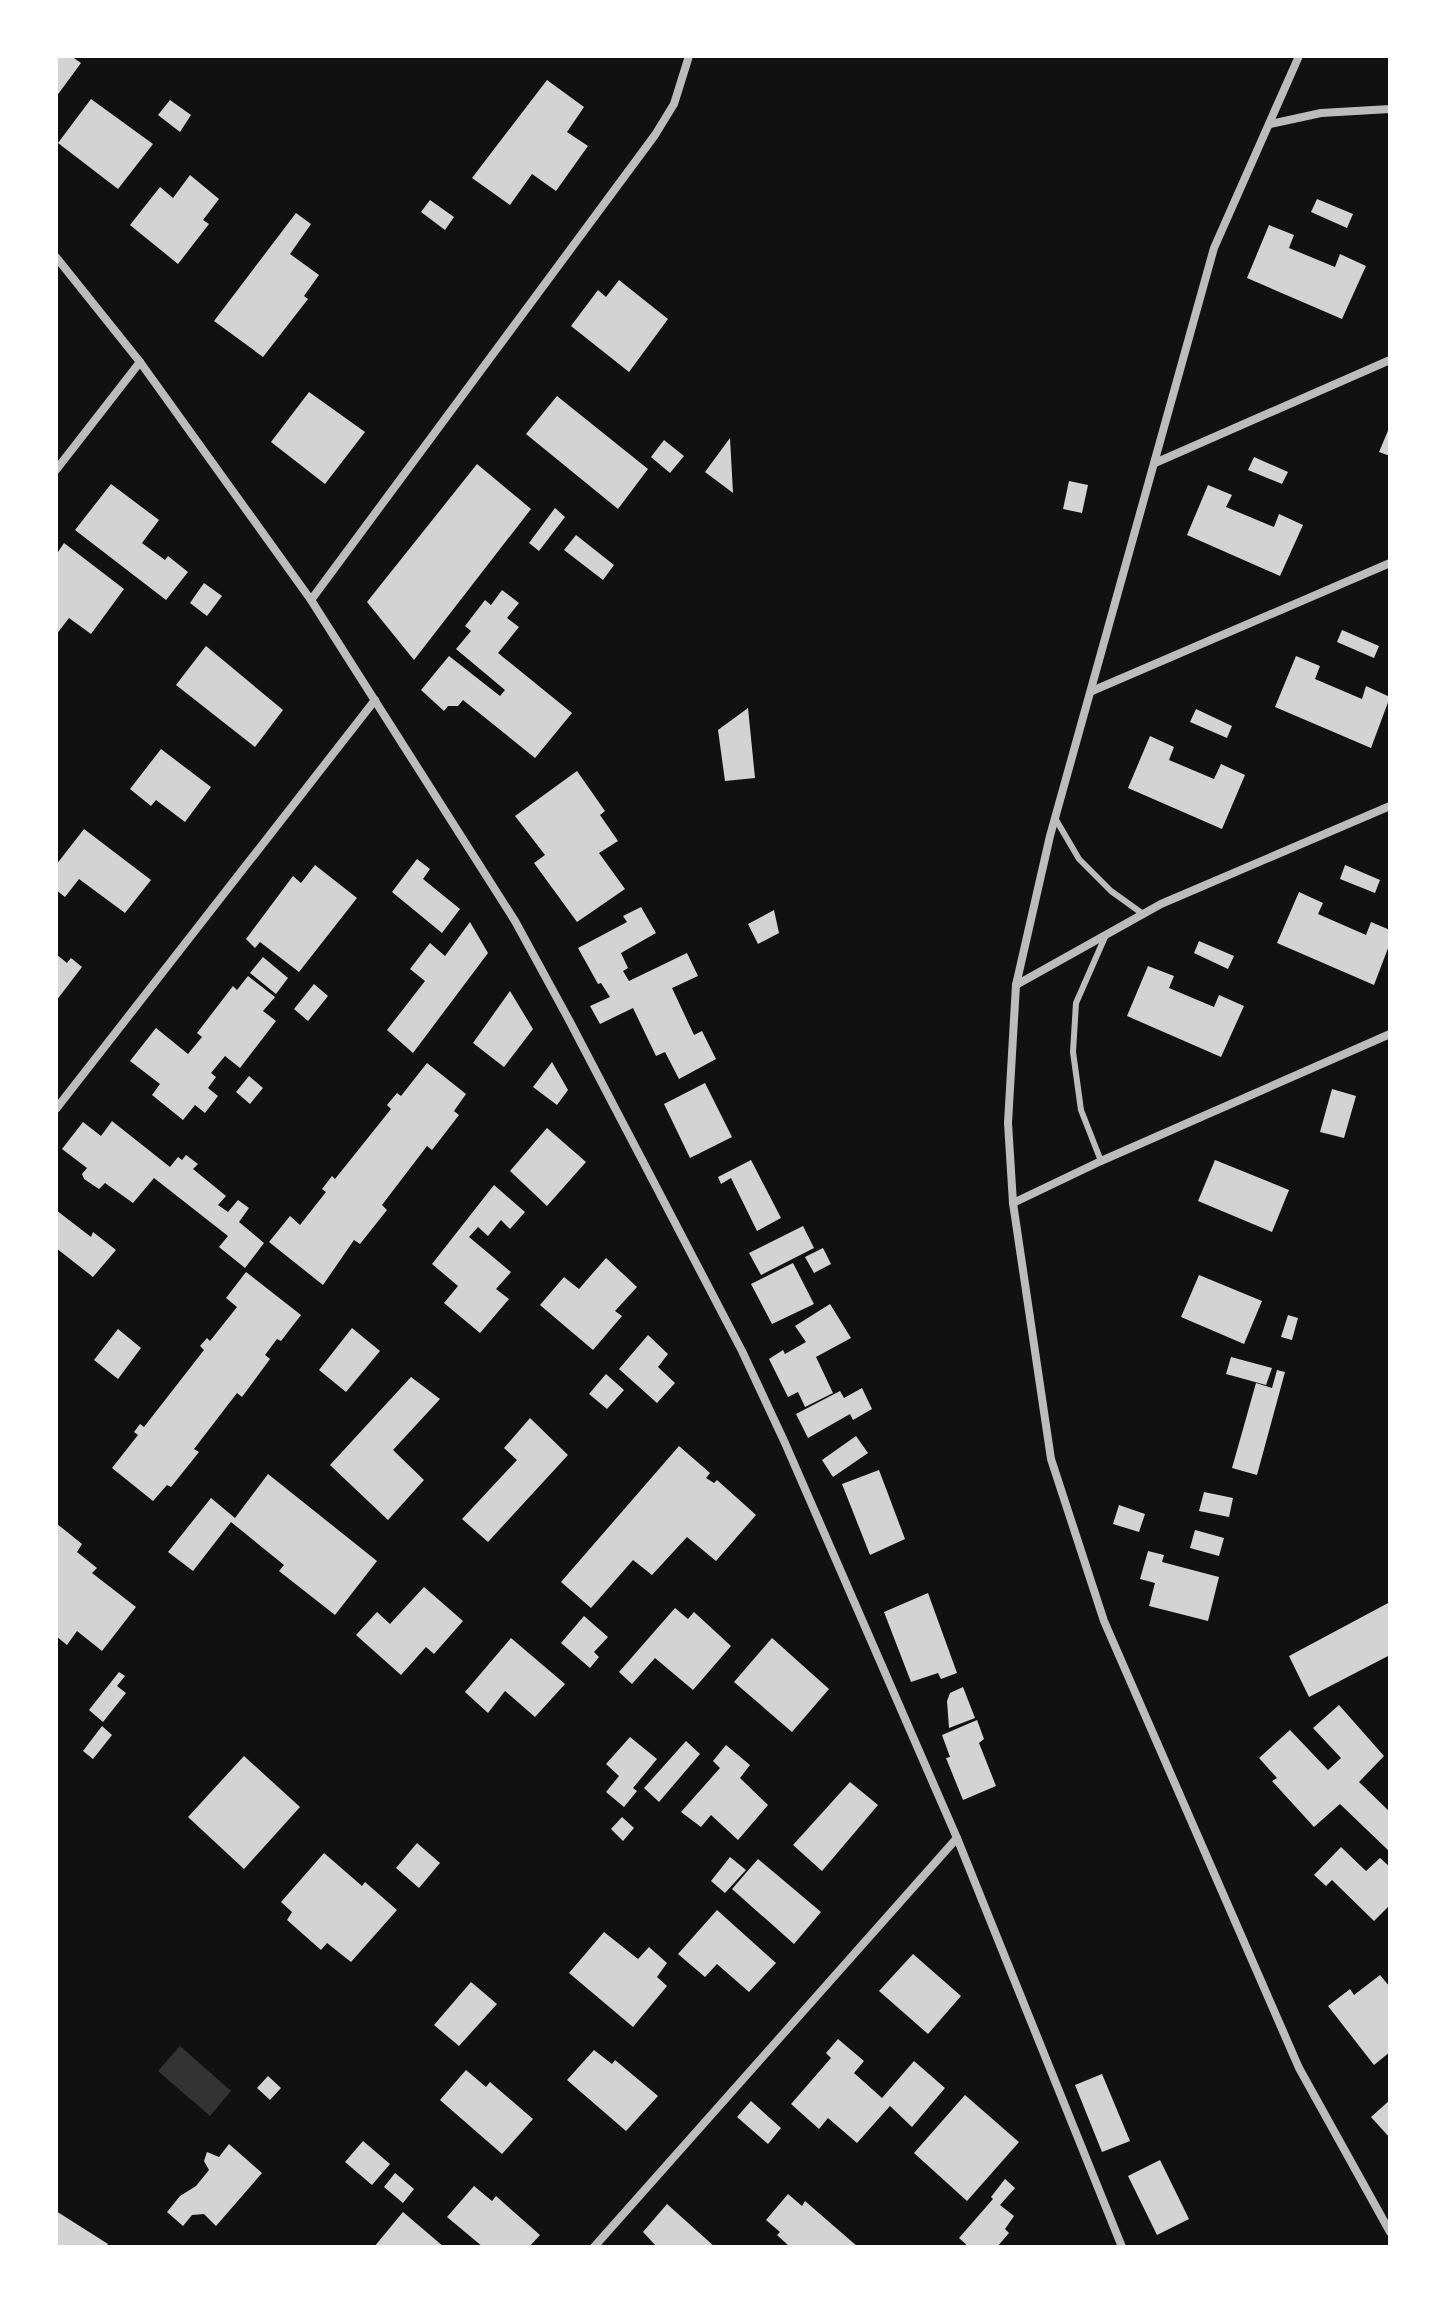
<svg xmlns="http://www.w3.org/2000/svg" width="1446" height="2303" font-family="'Sofia Sans Condensed',sans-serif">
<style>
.water{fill:#333}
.building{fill:#d3d3d3}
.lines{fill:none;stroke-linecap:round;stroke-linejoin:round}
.service{stroke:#bcbcbc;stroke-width:6}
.minor{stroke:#bcbcbc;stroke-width:8}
</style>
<rect width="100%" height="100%" fill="#111"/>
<path class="water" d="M180,2046L231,2091L210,2116L158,2071Z"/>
<g class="building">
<path d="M56,56H71L81,63L56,97Z"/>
<path d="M547,80L584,107L567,132L588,146L556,191L532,174L510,205L472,178Z"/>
<path d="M91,99L153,144L118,189L58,143Z"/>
<path d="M170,100L191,115L180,132L158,115Z"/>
<path d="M190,175L219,199L203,220L209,224L178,264L130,225L160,187L173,198Z"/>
<path d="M1317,199L1353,214L1347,228L1311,212Z"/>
<path d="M430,200L454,217L445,230L421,212Z"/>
<path d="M296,213L311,224L290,254L319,275L304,296L308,299L263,357L214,321Z"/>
<path d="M1269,225L1294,235L1289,248L1335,267L1340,254L1366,266L1342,319L1247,278Z"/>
<path d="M619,280L668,319L629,372L571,326L598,290L606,297Z"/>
<path d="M309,392L365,432L325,484L271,442Z"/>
<path d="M557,396L648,469L618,509L526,434Z"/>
<path d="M1390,426V456L1379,452Z"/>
<path d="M730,438L733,493L705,472Z"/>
<path d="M664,440L684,456L670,473L651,457Z"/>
<path d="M1254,457L1288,472L1282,484L1248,470Z"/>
<path d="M477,464L531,509L414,660L367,602Z"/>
<path d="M1069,481L1088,485L1082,513L1063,509Z"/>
<path d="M111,484L159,520L142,543L165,560L168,556L188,572L166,600L75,530Z"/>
<path d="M1208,485L1232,495L1226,507L1274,527L1279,514L1303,525L1280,576L1187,535Z"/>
<path d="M555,508L565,517L539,551L529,543Z"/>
<path d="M576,535L614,565L603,580L564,550Z"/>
<path d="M64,543L124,589L91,634L69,618L56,635V555Z"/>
<path d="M204,583L222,596L207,616L190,603Z"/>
<path d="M502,590L519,603L507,618L519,627L498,653L572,713L535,758L463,700L458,706H448L444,711L421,690L449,656L500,696L505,690L456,649L471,631L465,626L485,600L491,605Z"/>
<path d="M1342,630L1379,646L1374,658L1337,642Z"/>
<path d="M206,646L283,710L255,747L176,685Z"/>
<path d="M1296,656L1320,666L1315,679L1362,699L1366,686L1390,697L1371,748L1275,707Z"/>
<path d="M748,708L755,778L725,781L718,730Z"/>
<path d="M1196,709L1232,726L1227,738L1190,722Z"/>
<path d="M1150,736L1174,747L1169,760L1214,779L1221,764L1245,775L1222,829L1128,788Z"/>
<path d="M161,749L211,787L185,822L156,800L151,806L130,789Z"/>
<path d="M577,771L605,811L600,815L618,841L599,853L625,889L577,922L534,863L545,855L515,816Z"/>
<path d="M84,829L151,880L125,913L79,879L65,897L56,890V865Z"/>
<path d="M417,859L430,869L423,879L460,909L442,933L392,892Z"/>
<path d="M315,865L357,898L299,972L260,942L255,948L246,939L293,876L301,883Z"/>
<path d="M1345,865L1380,880L1375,893L1340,879Z"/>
<path d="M1299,892L1323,903L1318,914L1366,935L1371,922L1390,930V943L1374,985L1277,943Z"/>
<path d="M641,907L656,933L621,953L628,968L623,971L629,981L687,953L698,976L672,988L694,1035L702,1031L716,1059L679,1079L665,1052L656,1056L633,1008L600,1024L590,1006L610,997L601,983L598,984L578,948L627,922L623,916Z"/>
<path d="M774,910L779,933L758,944L748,924Z"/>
<path d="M470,922L488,953L413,1053L387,1030L425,981L410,969L430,943L445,956Z"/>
<path d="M1199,941L1234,956L1228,969L1194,953Z"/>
<path d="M56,954L67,963L71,958L82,967L56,1001Z"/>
<path d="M263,957L288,978L276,994L250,973Z"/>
<path d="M1148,966L1174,976L1169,988L1214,1007L1219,995L1244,1006L1221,1057L1127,1016Z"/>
<path d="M248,976L275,997L263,1011L276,1021L240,1068L225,1056L211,1073L216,1077L208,1088L218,1096L205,1113L195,1105L183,1120L152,1095L160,1084L130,1061L156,1028L188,1054L202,1037L197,1033L233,986L237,990Z"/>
<path d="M314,984L328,996L308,1021L294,1009Z"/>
<path d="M510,991L533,1029L504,1067L473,1043Z"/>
<path d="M552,1062L568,1090L557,1105L533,1087Z"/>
<path d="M427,1063L466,1094L454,1111L459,1115L432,1150L427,1146L382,1205L387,1210L360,1244L354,1240L323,1285L269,1242L290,1216L300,1225L326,1192L322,1189L332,1176L335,1179L391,1109L387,1105L397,1093L401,1096Z"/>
<path d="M249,1076L263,1088L250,1104L236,1092Z"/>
<path d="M705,1083L732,1137L690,1158L664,1104Z"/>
<path d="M1332,1089L1356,1096L1344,1138L1320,1132Z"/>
<path d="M112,1121L170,1167L178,1157L182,1160L186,1155L198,1164L193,1169L226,1196L218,1205L228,1212L238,1200L249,1208L239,1222L264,1243L245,1268L219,1247L228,1236L154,1178L133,1203L105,1183L99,1189L84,1179L82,1174L87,1168L62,1149L83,1122L101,1136Z"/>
<path d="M547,1128L586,1162L547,1206L510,1171Z"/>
<path d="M751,1160L781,1218L757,1231L731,1178L721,1184L718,1177Z"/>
<path d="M1215,1160L1289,1190L1272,1232L1198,1201Z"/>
<path d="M494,1185L525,1212L510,1229L501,1220L488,1236L478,1227L469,1237L511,1272L496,1289L509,1299L480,1333L444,1303L458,1286L432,1264Z"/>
<path d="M56,1210L91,1237L93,1232L116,1250L93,1277L56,1248Z"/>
<path d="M803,1226L814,1248L761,1275L749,1253Z"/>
<path d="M823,1248L831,1264L814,1273L805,1257Z"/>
<path d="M606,1258L637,1287L615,1311L622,1316L593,1350L540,1305L564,1277L579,1289Z"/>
<path d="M793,1263L814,1304L772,1324L751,1284Z"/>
<path d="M246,1272L301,1315L281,1341L277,1339L265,1355L270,1359L242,1397L237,1393L194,1449L199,1452L171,1487L167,1485L153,1501L112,1468L138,1435L134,1432L140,1424L144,1427L204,1350L200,1346L207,1338L210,1341L237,1307L226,1298Z"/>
<path d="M1199,1275L1262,1301L1244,1344L1181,1317Z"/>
<path d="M830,1304L851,1338L816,1357L833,1393L805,1407L798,1392L788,1397L769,1359L783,1350L785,1354L806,1342L795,1326Z"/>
<path d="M1288,1315L1298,1318L1292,1340L1281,1337Z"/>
<path d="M352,1328L380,1351L346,1392L319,1370Z"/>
<path d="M118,1329L141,1348L118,1379L94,1360Z"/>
<path d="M648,1335L668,1354L658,1367L675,1383L657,1403L619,1369Z"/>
<path d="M1231,1357L1272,1368L1266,1385L1226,1374Z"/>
<path d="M1277,1370L1285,1372L1257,1475L1232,1468L1256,1383L1272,1388Z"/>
<path d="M606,1374L624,1390L607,1409L589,1394Z"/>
<path d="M411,1377L440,1399L393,1450L424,1480L388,1520L330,1465Z"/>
<path d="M862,1388L872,1409L853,1420L850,1414L808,1438L796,1414L840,1391L844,1398Z"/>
<path d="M530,1418L568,1455L488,1542L462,1519L517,1460L504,1448Z"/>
<path d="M856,1436L868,1453L833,1477L822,1460Z"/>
<path d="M679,1446L710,1473L706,1478L714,1483L717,1480L756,1515L716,1561L687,1537L652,1575L633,1560L591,1608L561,1582Z"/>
<path d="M879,1470L905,1539L870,1555L842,1484Z"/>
<path d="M268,1474L377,1561L335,1615L279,1571L284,1565L231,1522L193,1571L168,1552L211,1498L235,1518Z"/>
<path d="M1204,1492L1233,1498L1229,1517L1199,1511Z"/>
<path d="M1119,1505L1145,1514L1139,1532L1113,1524Z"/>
<path d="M56,1523L82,1544L77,1552L97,1568L92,1573L136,1607L102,1651L77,1631L67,1645L56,1636Z"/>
<path d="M1195,1530L1224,1538L1219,1556L1190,1548Z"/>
<path d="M1148,1551L1164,1555L1162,1562L1219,1577L1208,1621L1149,1606L1155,1583L1140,1579Z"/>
<path d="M424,1587L463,1621L434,1654L426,1647L401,1675L356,1635L377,1612L390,1624Z"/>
<path d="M928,1593L957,1673L941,1679L938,1673L911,1682L884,1612Z"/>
<path d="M1390,1602V1655L1309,1697L1289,1656Z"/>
<path d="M675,1608L688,1619L694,1612L731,1646L693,1690L655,1658L632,1684L619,1672Z"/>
<path d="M584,1616L608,1637L594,1652L599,1657L590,1668L561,1643Z"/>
<path d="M511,1638L565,1684L535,1717L505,1691L488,1713L465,1692Z"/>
<path d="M772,1638L829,1689L792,1732L734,1682Z"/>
<path d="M119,1672L125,1676L117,1686L126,1693L103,1722L89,1710Z"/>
<path d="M963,1687L975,1718L949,1728L947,1701L950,1693Z"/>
<path d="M1339,1705L1384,1756L1359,1782L1390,1812V1852L1340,1804L1314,1827L1272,1781L1277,1778L1259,1758L1290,1730L1328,1770L1341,1758L1313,1728Z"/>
<path d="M977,1720L984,1739L979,1743L996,1786L963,1800L946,1758L950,1757L942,1735Z"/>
<path d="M102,1726L112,1735L93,1759L83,1751Z"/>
<path d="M630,1737L657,1759L633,1788L637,1791L624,1807L606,1792L619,1776L606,1764Z"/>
<path d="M686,1741L700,1754L659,1802L644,1788Z"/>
<path d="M726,1745L750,1765L740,1778L768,1805L738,1840L711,1815L701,1827L681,1812L720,1768L713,1761Z"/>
<path d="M244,1756L300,1807L244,1869L188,1817Z"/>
<path d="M850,1782L878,1805L822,1871L793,1845Z"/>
<path d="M622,1817L634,1828L623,1841L611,1829Z"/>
<path d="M417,1843L440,1863L419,1888L396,1868Z"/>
<path d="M1341,1847L1366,1871L1380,1858L1390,1867V1905L1374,1921L1332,1880L1326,1886L1314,1875Z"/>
<path d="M324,1853L362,1886L365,1882L397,1910L351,1962L327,1943L321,1950L287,1920L292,1912L281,1902Z"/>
<path d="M730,1857L746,1870L725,1893L711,1881Z"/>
<path d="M758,1859L821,1912L794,1944L732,1889Z"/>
<path d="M717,1910L776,1963L749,1992L717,1964L705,1977L678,1954Z"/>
<path d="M604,1932L638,1959L649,1947L667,1963L657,1977L667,1986L633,2027L569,1973Z"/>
<path d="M913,1954L961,1996L928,2034L879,1991Z"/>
<path d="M1380,1975L1390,1987V2052L1374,2065L1328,2006L1350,1989L1354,1995Z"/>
<path d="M471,1982L497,2004L459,2046L434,2025Z"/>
<path d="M838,2039L864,2061L854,2073L882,2098L914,2061L945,2088L912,2127L890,2106L857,2143L828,2118L819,2129L791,2104L831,2058L826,2053Z"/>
<path d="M594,2050L612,2064L615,2060L658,2096L626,2131L567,2080Z"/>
<path d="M466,2070L486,2087L490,2082L533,2119L502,2154L440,2100Z"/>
<path d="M1102,2074L1130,2141L1102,2152L1075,2085Z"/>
<path d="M268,2076L281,2088L270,2100L257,2088Z"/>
<path d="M965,2095L1019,2142L967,2201L914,2153Z"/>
<path d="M1390,2100V2138L1371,2117Z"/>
<path d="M751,2101L781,2128L768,2144L737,2117Z"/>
<path d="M363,2141L390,2164L372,2185L345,2162Z"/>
<path d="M229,2144L262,2173L216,2226L204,2214L192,2215L183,2226L167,2212L180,2196L196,2186L209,2170L204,2161L207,2152L219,2157Z"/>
<path d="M1160,2160L1189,2219L1157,2235L1128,2176Z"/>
<path d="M395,2173L414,2189L403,2203L384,2187Z"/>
<path d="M1005,2179L1015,2188L1000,2205L1014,2216L1005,2229L1009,2233L997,2247H969L959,2238L993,2199L991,2197Z"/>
<path d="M474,2186L492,2201L496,2196L540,2235L529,2247H483L447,2217Z"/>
<path d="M788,2194L802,2206L805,2201L858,2247H790L777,2235L780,2232L766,2220Z"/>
<path d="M667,2204L715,2247H657L643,2232Z"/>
<path d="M56,2211L108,2244L106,2247H56Z"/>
<path d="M403,2212L444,2247H374Z"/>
</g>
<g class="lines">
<g class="service">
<path d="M1055,818L1079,859L1111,891L1143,914"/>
<path d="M1101,1161L1081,1110L1073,1052L1076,1003L1105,937"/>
</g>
<g class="minor">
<path d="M1299,56L1214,248L1050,836L1016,985L1008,1123L1013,1203L1051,1459L1104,1621L1299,2068L1390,2232"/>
<path d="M1270,124L1321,113L1390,109"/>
<path d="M56,257L140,362L311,600L515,921L569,1020L742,1351L785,1443L957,1838L1122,2247"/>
<path d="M1155,463L1390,360"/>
<path d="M56,470L140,362"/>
<path d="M311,600L655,135L674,104L689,56"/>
<path d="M1092,691L1390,563"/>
<path d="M1016,985L1161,904L1390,806"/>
<path d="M56,1109L375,700"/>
<path d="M1013,1203L1101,1161L1390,1034"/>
<path d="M594,2247L957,1838"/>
</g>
</g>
<rect width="1446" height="2303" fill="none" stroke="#ffffff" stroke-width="116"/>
</svg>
